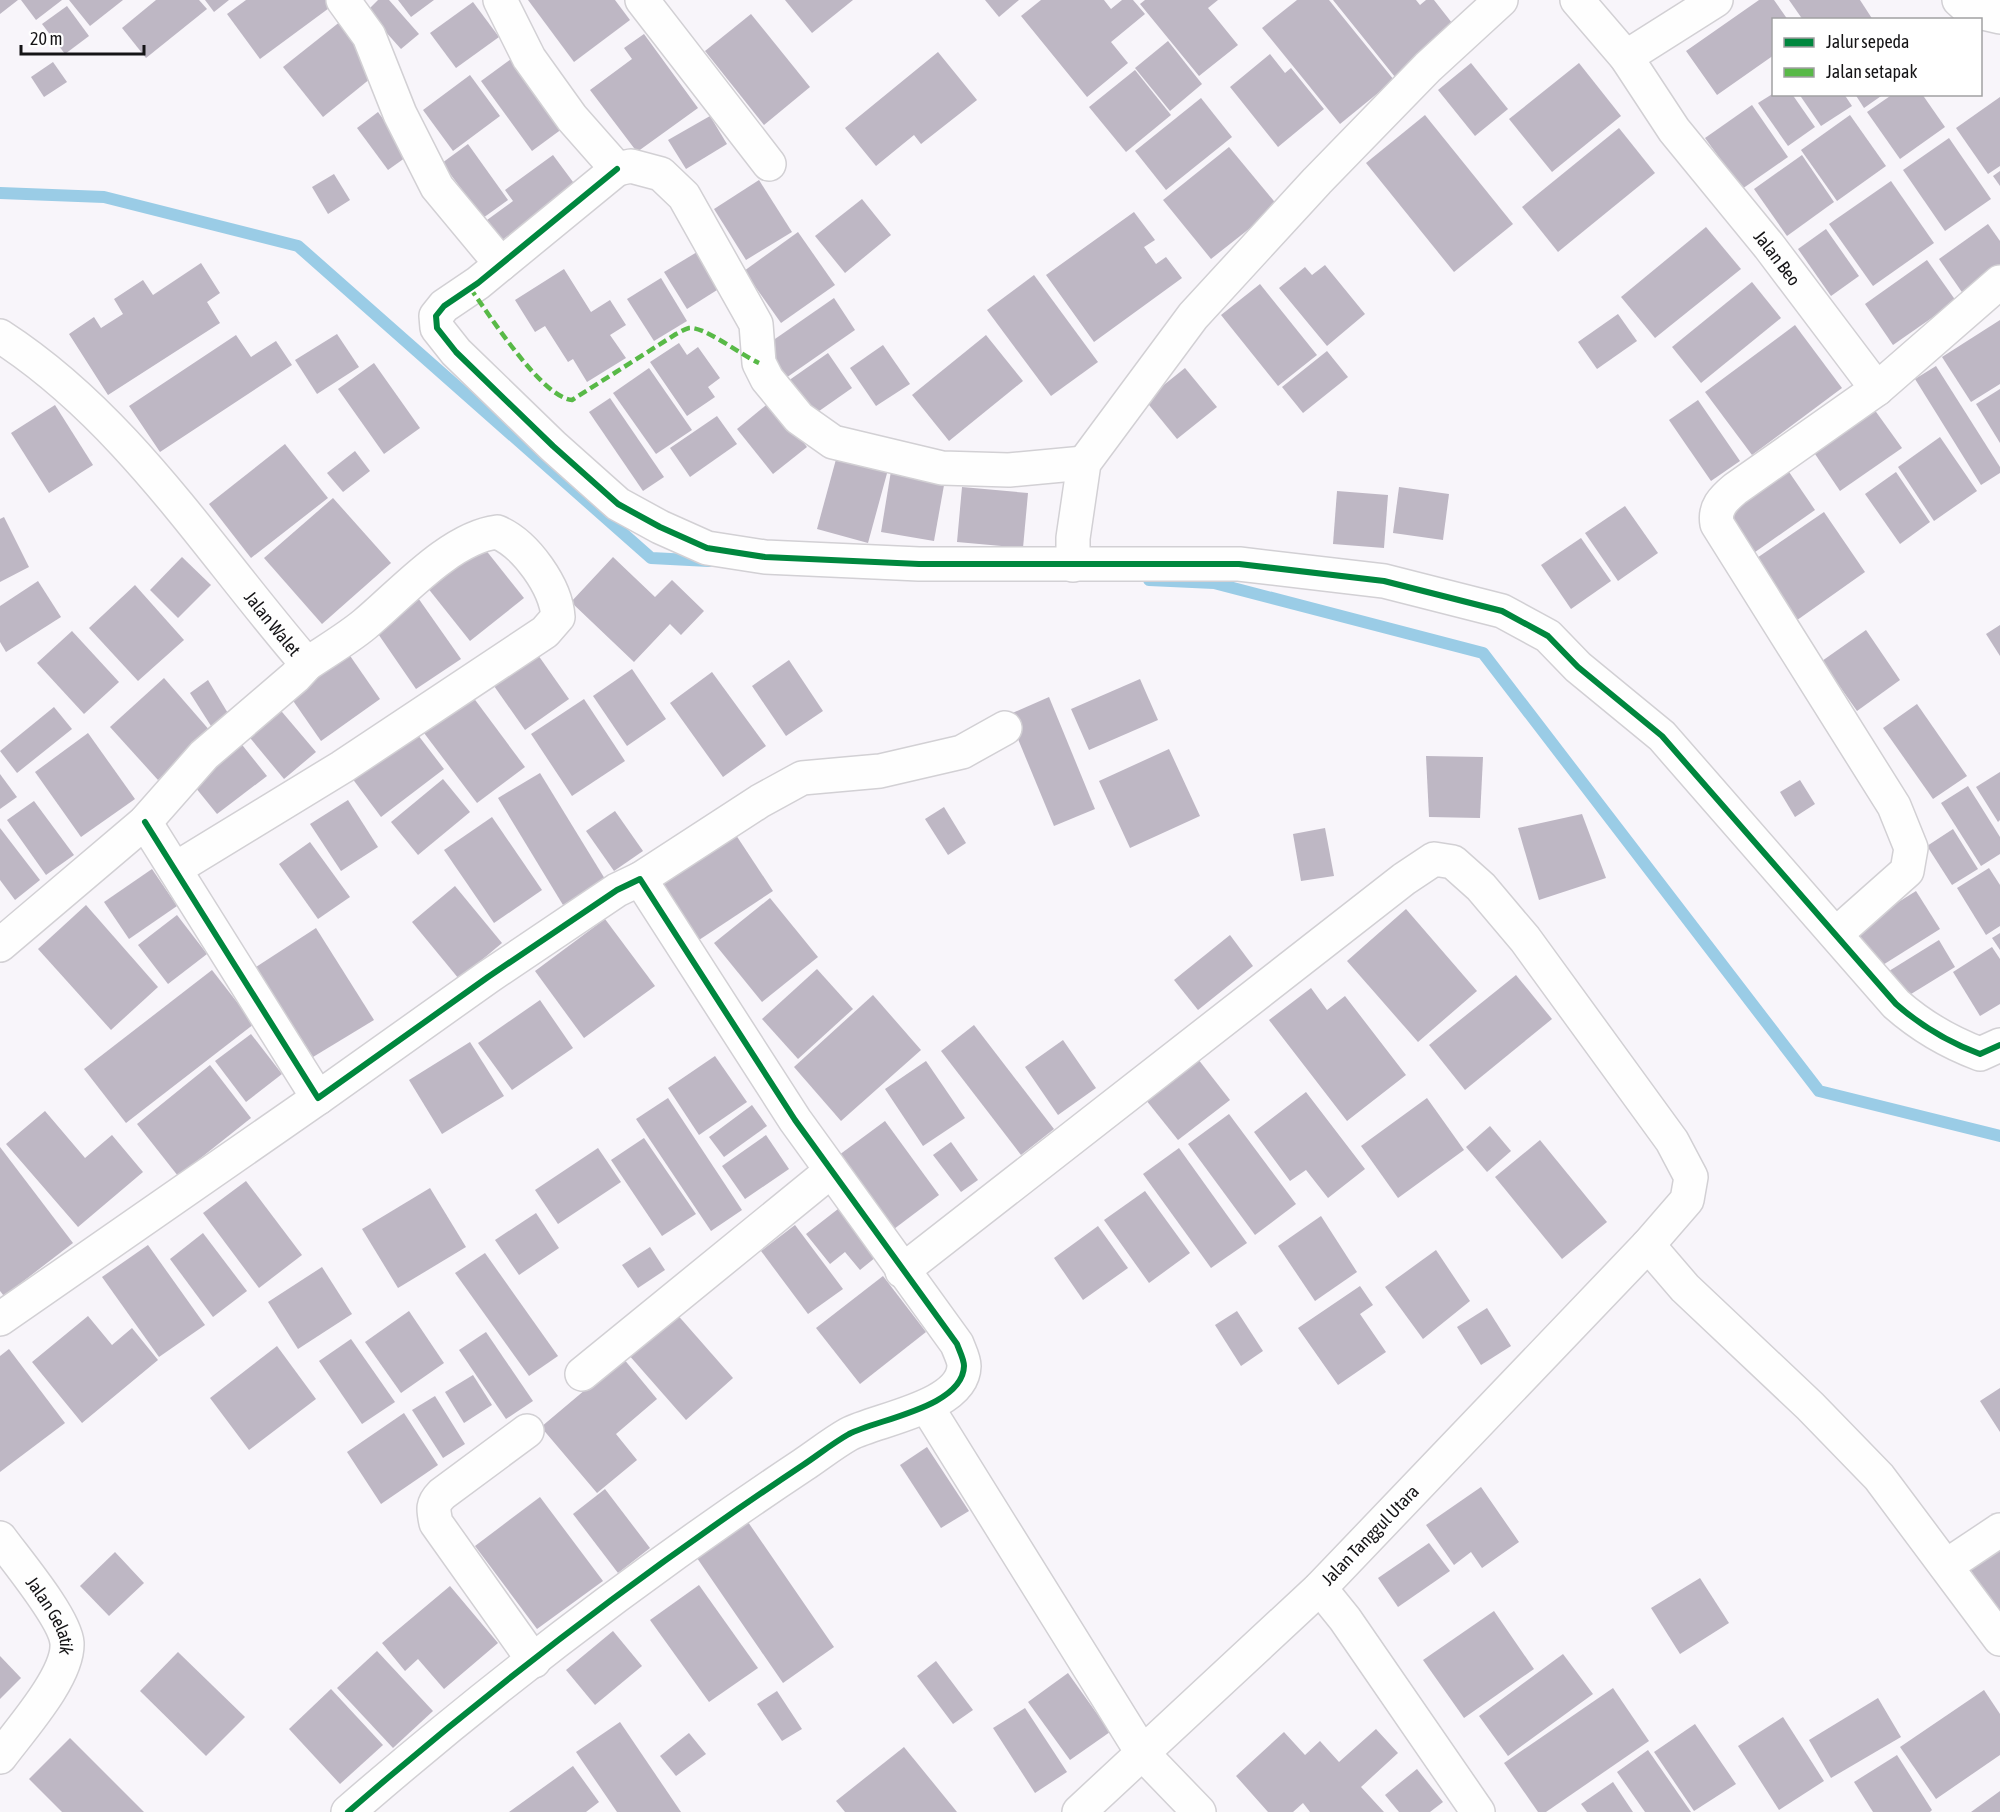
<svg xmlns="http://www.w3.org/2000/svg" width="2000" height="1812" font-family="'Asap Condensed',sans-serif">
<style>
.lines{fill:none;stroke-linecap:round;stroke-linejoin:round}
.stream{stroke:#9acce6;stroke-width:12}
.building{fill:#beb7c4}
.minor-casing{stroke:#d2d0d4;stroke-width:36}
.minor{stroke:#fefefe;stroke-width:33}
.quiet{stroke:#58b947;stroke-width:4.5;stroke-dasharray:9 4.5;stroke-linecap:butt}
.cycleway-casing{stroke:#fff;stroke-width:10}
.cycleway{stroke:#00873e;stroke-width:6}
.labels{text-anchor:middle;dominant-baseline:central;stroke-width:5;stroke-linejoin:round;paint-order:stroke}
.street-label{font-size:18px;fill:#151416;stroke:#fff}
</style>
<rect width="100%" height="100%" fill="#f8f5fa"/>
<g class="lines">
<g class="stream">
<path d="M0,193L104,197L298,246L651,558L709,561"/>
<path d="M1149,580L1214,583L1483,653L1819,1091L2000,1136"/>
</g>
</g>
<g class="building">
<path d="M0,0H18L0,14Z"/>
<path d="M21,0H62L36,20Z"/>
<path d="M69,0H123L90,26Z"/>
<path d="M156,0H199L207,9L146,58L122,28Z"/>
<path d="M205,0H229L214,12Z"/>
<path d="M246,0H340L260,59L227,14Z"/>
<path d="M378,0H389L419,34L401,49L367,11Z"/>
<path d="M398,0H434L411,17Z"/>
<path d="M528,0H615L630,20L574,62Z"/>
<path d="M785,0H853L812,33Z"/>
<path d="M985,0H1019L999,17Z"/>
<path d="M1041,0H1104L1111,9L1122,0H1133L1145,14L1111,42L1128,63L1087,97L1021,16Z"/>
<path d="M1145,0H1218L1208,8L1238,45L1199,76L1140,4Z"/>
<path d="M1297,0H1329L1394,80L1340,124L1262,28Z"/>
<path d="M1333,0H1416L1420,5L1426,0H1434L1456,28L1395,77Z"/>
<path d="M1759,0H1774L1788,20H1774V55L1717,95L1686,51Z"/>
<path d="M1789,0H1860L1873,20H1803Z"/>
<path d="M473,2L499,37L456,68L430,33Z"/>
<path d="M67,6L89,36L65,54L42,24Z"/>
<path d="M751,14L810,87L764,125L705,51Z"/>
<path d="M341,21L381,70L323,117L283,67Z"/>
<path d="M644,34L698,108L637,152L590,90L632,59L624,48Z"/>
<path d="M1168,41L1202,84L1170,111L1135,68Z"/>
<path d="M938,52L977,100L921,144L914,135L876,166L845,128Z"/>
<path d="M518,54L570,123L532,151L481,81Z"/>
<path d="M1270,54L1285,73L1291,68L1324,109L1278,147L1230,87Z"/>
<path d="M53,62L67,82L44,97L31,77Z"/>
<path d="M1471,63L1508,109L1475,136L1438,90Z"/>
<path d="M1579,63L1621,116L1552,172L1509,119Z"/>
<path d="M1135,70L1171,115L1126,152L1089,107Z"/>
<path d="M470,75L500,116L453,151L423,110Z"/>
<path d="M1774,93L1792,94L1815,127L1788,146L1758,103Z"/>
<path d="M1799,94H1844L1852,106L1821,126Z"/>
<path d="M1855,94H1884L1864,108Z"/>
<path d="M1893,94H1922L1945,127L1900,159L1867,112Z"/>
<path d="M2000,97V166L1988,174L1956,128Z"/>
<path d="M1201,98L1232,137L1166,190L1135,151Z"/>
<path d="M1752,105L1788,157L1742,189L1705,138Z"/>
<path d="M378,112L409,155L388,170L357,128Z"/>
<path d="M1425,115L1513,224L1454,272L1366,163Z"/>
<path d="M1850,115L1886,166L1837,201L1801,150Z"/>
<path d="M710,116L727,144L686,169L668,140Z"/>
<path d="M1619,128L1655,173L1558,252L1522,207Z"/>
<path d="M1949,138L1991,199L1945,231L1903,170Z"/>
<path d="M468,144L508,200L483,218L442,163Z"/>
<path d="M1229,147L1278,206L1211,259L1163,200Z"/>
<path d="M553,155L576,186L502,240L487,220L513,201L505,190Z"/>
<path d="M1802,155L1834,202L1787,236L1754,189Z"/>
<path d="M2000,171V186L1993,176Z"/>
<path d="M334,174L350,200L328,214L312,187Z"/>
<path d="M759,180L792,232L746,260L714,209Z"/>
<path d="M1891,181L1934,243L1873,286L1829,224Z"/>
<path d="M862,199L891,235L845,273L815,236Z"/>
<path d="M1134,212L1155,240L1144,247L1156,264L1166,257L1182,278L1094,342L1046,275Z"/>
<path d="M1988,224L2000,241V275L1966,298L1939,259Z"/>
<path d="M1706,227L1741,269L1655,338L1621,297Z"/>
<path d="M1826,229L1859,276L1831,296L1798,249Z"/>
<path d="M798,232L835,285L781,323L744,271Z"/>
<path d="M702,249L725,285L687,309L664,272Z"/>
<path d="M1927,260L1956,301L1893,345L1865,304Z"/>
<path d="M201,263L220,293L207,302L220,323L108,395L69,334L94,317L101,328L123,314L114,299L143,280L153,295Z"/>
<path d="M1325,265L1365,314L1327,346L1279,288L1305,267L1312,275Z"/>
<path d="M564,269L591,312L610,300L626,325L610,335L626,358L587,382L573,359L568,362L545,326L535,332L515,300Z"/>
<path d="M1034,275L1098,362L1051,396L987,310Z"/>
<path d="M661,278L687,321L654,341L627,299Z"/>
<path d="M1752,282L1781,318L1701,383L1672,347Z"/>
<path d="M1260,284L1317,355L1278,386L1221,315Z"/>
<path d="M834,298L855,330L783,380L762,348Z"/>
<path d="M1618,314L1637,341L1597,369L1578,342Z"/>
<path d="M2000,320V384L1971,402L1942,357Z"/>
<path d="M1795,325L1842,388L1752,455L1705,392Z"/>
<path d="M337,334L359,367L317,394L295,360Z"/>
<path d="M236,335L251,357L276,341L292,365L160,452L129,406Z"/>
<path d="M986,335L1023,381L949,441L912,395Z"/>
<path d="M679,343L687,355L698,347L720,378L708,387L715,397L687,416L650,362Z"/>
<path d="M883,345L910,384L876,406L850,368Z"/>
<path d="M1327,351L1348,377L1303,413L1282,387Z"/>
<path d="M828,353L852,388L812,416L788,381Z"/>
<path d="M374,363L420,428L384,454L338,389Z"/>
<path d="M1936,366L2000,467V473L1981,485L1915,379Z"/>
<path d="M649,368L692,430L656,454L613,393Z"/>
<path d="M1185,368L1217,407L1177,439L1145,400Z"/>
<path d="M2000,389V443L1976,404Z"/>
<path d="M610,398L664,477L643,491L589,412Z"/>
<path d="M1698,400L1740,461L1711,481L1669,420Z"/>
<path d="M771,401L807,447L773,474L737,429Z"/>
<path d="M55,405L93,465L49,493L11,433Z"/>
<path d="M1874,409L1902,448L1840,491L1813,451Z"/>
<path d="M717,416L737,444L690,477L670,448Z"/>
<path d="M1940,437L1977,491L1934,521L1898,467Z"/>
<path d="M285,444L328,498L251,558L209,504Z"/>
<path d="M355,451L370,471L343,492L327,473Z"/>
<path d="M838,452L889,466L868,543L817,529Z"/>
<path d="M892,465L946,474L934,541L881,532Z"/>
<path d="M1787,469L1815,510L1748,557L1719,515Z"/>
<path d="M1896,472L1930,522L1900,544L1865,494Z"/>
<path d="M962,487L1028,493L1023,548L957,542Z"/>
<path d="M1399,487L1449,494L1443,540L1393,533Z"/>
<path d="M1337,491L1388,495L1384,548L1333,544Z"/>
<path d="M333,498L391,563L322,624L264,558Z"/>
<path d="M1625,506L1658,553L1618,581L1585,533Z"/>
<path d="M1824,512L1865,572L1793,623L1751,562Z"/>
<path d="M4,517L29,567L0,582V519Z"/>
<path d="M1581,538L1611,581L1571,609L1541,565Z"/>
<path d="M477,539L524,598L470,641L423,582Z"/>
<path d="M182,557L211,585L178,618L150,590Z"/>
<path d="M613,557L655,597L672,580L704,611L681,635L670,624L634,662L571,602Z"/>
<path d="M38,581L61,617L6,652L0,642V606Z"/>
<path d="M135,585L184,640L138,681L89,628Z"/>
<path d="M416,595L461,659L416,689L372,625Z"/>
<path d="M2000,625V656L1986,634Z"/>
<path d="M1866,630L1900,680L1857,711L1822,661Z"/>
<path d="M72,631L119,682L84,714L37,663Z"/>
<path d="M531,645L569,699L525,730L487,676Z"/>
<path d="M346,650L380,699L321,741L287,692Z"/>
<path d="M789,660L823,711L786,736L752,686Z"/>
<path d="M632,669L666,719L627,746L593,696Z"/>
<path d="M712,672L766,746L723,777L670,703Z"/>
<path d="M164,678L211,732L158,780L110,727Z"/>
<path d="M1140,679L1158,720L1089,750L1071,709Z"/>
<path d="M208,680L229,715L211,726L190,693Z"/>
<path d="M470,693L525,767L477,803L421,729Z"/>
<path d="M1049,697L1095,809L1054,826L1008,715Z"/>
<path d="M584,699L625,761L572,796L531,734Z"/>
<path d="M1917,704L1967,776L1933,799L1883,728Z"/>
<path d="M277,706L316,752L284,779L246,733Z"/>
<path d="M54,707L72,729L17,773L0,751Z"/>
<path d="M408,722L444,769L381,817L346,770Z"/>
<path d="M88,733L135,799L81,837L35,772Z"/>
<path d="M239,741L267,776L217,814L191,782Z"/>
<path d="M1169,749L1200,816L1130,848L1099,781Z"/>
<path d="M1426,756L1483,757L1480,818L1429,817Z"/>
<path d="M2000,772V820L1998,822L1976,787Z"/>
<path d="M540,773L605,879L563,905L498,798Z"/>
<path d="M0,774L17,797L0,809Z"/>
<path d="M443,779L470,812L418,855L391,822Z"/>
<path d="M1800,780L1815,804L1795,817L1780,792Z"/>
<path d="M1968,786L2000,837V854L1981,866L1941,803Z"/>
<path d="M348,800L378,847L341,871L310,824Z"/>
<path d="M34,801L74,855L46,875L7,820Z"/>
<path d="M944,807L966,843L948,855L925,819Z"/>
<path d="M615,811L643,851L614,871L586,831Z"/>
<path d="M1582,814L1606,878L1539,900L1518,828Z"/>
<path d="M492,817L542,890L494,923L444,850Z"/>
<path d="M0,828L40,880L15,900L0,880Z"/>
<path d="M1325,828L1334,876L1301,881L1293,834Z"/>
<path d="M1953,829L1978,869L1952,885L1927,846Z"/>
<path d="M734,832L773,891L699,940L660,882Z"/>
<path d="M310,842L350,897L318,919L279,864Z"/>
<path d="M1989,868L2000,885V926L1986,935L1957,888Z"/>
<path d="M152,869L177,906L129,939L104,902Z"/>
<path d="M455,886L502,943L459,979L412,922Z"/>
<path d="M1916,891L1940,929L1878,968L1854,930Z"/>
<path d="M770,898L818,957L762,1002L714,943Z"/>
<path d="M86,905L158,987L111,1030L38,949Z"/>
<path d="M1406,909L1477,991L1418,1042L1347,961Z"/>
<path d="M177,915L207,954L168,984L138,945Z"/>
<path d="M605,919L655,986L584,1038L535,971Z"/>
<path d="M316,928L374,1020L313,1057L256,967Z"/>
<path d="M2000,933V950L1992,938Z"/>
<path d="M1230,935L1253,966L1198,1010L1174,980Z"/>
<path d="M1939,940L1955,967L1898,1002L1881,976Z"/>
<path d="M1992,947L2000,959V1004L1980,1016L1953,972Z"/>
<path d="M817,969L853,1009L798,1059L762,1019Z"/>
<path d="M212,970L254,1024L126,1123L84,1069Z"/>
<path d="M1516,975L1552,1019L1465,1090L1429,1045Z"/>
<path d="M1311,988L1327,1010L1345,996L1406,1075L1347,1121L1269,1020Z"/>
<path d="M873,995L921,1050L841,1121L794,1067Z"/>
<path d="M540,1000L573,1048L512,1090L478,1043Z"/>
<path d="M974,1025L1054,1129L1021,1155L941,1051Z"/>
<path d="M251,1034L282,1074L246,1102L215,1061Z"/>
<path d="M1063,1040L1096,1088L1058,1115L1025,1067Z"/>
<path d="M470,1042L504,1096L442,1134L409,1080Z"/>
<path d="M715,1056L747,1102L699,1135L668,1088Z"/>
<path d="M1198,1059L1230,1100L1178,1140L1146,1100Z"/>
<path d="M926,1061L965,1118L923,1146L885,1089Z"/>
<path d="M210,1065L251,1118L178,1176L137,1124Z"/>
<path d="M1306,1092L1365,1169L1328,1198L1306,1170L1290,1181L1254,1132Z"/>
<path d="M668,1098L742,1210L711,1231L636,1119Z"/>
<path d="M1427,1098L1464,1150L1398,1198L1361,1146Z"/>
<path d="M752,1105L767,1126L724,1157L709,1137Z"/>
<path d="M45,1111L85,1158L112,1135L143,1172L78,1227L6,1144Z"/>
<path d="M1229,1114L1296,1204L1255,1235L1188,1144Z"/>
<path d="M885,1121L939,1195L890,1232L835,1158Z"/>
<path d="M1490,1126L1511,1151L1487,1172L1466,1147Z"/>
<path d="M766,1135L789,1169L745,1199L722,1166Z"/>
<path d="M644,1138L696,1214L662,1236L611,1160Z"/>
<path d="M1540,1140L1607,1222L1562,1259L1495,1177Z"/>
<path d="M951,1142L978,1180L961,1192L933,1155Z"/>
<path d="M0,1147L73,1243L4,1296L0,1291Z"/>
<path d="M598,1148L621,1182L558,1224L535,1190Z"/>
<path d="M1179,1148L1247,1243L1211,1268L1143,1174Z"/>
<path d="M246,1181L302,1255L259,1288L203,1213Z"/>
<path d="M430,1188L466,1247L398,1288L362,1229Z"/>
<path d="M1145,1191L1190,1253L1149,1283L1104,1220Z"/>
<path d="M838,1209L876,1257L860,1270L845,1252L830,1264L806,1234Z"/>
<path d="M536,1213L559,1248L519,1275L495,1240Z"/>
<path d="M1321,1216L1357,1272L1315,1301L1278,1246Z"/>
<path d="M795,1225L843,1289L808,1314L761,1251Z"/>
<path d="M1098,1226L1128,1268L1083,1300L1054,1258Z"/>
<path d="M203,1233L247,1291L213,1317L170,1259Z"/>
<path d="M148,1245L205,1325L159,1357L102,1277Z"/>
<path d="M650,1247L665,1270L638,1288L622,1265Z"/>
<path d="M1436,1250L1470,1301L1423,1339L1385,1287Z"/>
<path d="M485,1253L558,1356L529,1376L455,1273Z"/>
<path d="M322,1267L352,1314L298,1349L268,1302Z"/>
<path d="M883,1276L926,1332L860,1384L816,1328Z"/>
<path d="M1360,1286L1373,1305L1360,1314L1386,1352L1338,1385L1298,1328Z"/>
<path d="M1487,1308L1511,1346L1481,1365L1457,1327Z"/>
<path d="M409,1311L444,1363L401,1393L365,1342Z"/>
<path d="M1237,1311L1263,1351L1241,1366L1215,1325Z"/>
<path d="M675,1312L733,1378L686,1420L628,1354Z"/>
<path d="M88,1316L112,1345L132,1328L158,1360L82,1423L32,1362Z"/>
<path d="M486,1332L533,1401L506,1419L459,1350Z"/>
<path d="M351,1339L395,1402L362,1424L319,1361Z"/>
<path d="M277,1346L316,1399L249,1450L210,1398Z"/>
<path d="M9,1349L65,1423L0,1472V1356Z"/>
<path d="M623,1358L657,1399L616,1434L637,1460L597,1493L541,1427Z"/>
<path d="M473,1375L492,1405L464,1423L445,1392Z"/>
<path d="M2000,1388V1432L1980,1401Z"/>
<path d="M435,1396L465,1444L443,1458L412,1410Z"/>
<path d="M404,1413L438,1465L381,1504L347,1452Z"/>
<path d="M927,1447L969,1511L941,1528L900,1465Z"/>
<path d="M1481,1487L1519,1542L1482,1568L1471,1552L1454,1565L1426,1525Z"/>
<path d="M605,1489L650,1548L618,1573L573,1514Z"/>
<path d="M540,1497L603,1581L537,1629L475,1546Z"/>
<path d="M748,1522L834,1647L783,1683L697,1558Z"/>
<path d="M1429,1543L1450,1571L1398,1607L1378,1578Z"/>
<path d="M2000,1549V1614L1970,1569Z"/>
<path d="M115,1552L144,1583L109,1616L80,1586Z"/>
<path d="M1700,1578L1729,1623L1680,1654L1651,1608Z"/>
<path d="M699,1585L758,1668L709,1702L650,1620Z"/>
<path d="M450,1586L498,1643L444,1689L418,1659L405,1671L382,1643Z"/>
<path d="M1494,1611L1534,1669L1464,1718L1423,1660Z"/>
<path d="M613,1631L642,1666L595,1705L566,1670Z"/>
<path d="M377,1651L433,1711L393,1748L337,1688Z"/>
<path d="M178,1652L245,1717L206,1756L140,1691Z"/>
<path d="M1563,1654L1593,1694L1508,1756L1479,1716Z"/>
<path d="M0,1656L21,1678L0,1699Z"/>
<path d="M936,1661L973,1710L953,1724L917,1676Z"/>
<path d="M1068,1673L1110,1732L1070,1760L1028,1702Z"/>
<path d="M1613,1688L1649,1741L1546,1812H1538L1504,1763Z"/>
<path d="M331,1689L383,1745L340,1784L289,1729Z"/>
<path d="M1984,1690L2000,1714V1755L1936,1799L1900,1747Z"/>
<path d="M777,1691L802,1729L782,1741L757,1704Z"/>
<path d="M1878,1698L1901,1737L1831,1778L1809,1740Z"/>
<path d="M1025,1708L1067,1772L1035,1793L993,1728Z"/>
<path d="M1783,1717L1824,1781L1779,1810L1738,1746Z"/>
<path d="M620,1722L681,1812H617L576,1752Z"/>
<path d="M1695,1724L1736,1784L1694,1811L1654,1752Z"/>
<path d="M1376,1729L1398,1753L1361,1787L1384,1812H1310L1303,1803L1293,1812H1268L1236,1776L1284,1732L1305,1755L1320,1741L1339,1762Z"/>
<path d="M689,1733L706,1754L676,1776L660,1756Z"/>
<path d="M70,1738L144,1812H62L29,1779Z"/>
<path d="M904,1747L957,1812H845L836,1801Z"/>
<path d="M1648,1750L1691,1812H1645L1617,1772Z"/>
<path d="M1897,1755L1932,1810L1930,1812H1873L1854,1782Z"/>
<path d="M573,1766L599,1802L586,1812H509Z"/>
<path d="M1417,1769L1443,1802L1430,1812H1399L1385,1795Z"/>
<path d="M1613,1782L1633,1812H1587L1581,1804Z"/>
<path d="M2000,1791V1812H1971Z"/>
</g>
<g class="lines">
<g class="minor-casing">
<g id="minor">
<path d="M343,0L369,36L400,114L437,187L501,264"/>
<path d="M500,0L529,58L572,118L617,169L631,166L661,174L684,196L756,324L759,363L767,379L799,418L833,442L942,468L1009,470L1084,463"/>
<path d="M642,0L769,164"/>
<path id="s1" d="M1577,0L1626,57L1674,130L1769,246L1877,389L2000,282"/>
<path d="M1959,0L1970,10L2000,17"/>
<path d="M1626,57L1716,0"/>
<path d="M617,169L478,283L444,306L436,316L437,328L456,352L553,446L618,504L660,527L707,548L765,557L919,564H1239L1384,581L1502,611L1548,636L1578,667L1662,736L1896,1004C1922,1027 1948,1042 1980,1054L2000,1045"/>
<path id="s2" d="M0,336C127,418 209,551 307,664L295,677L204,755L145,822L0,945"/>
<path d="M1073,565V538L1084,463L1193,316L1317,181L1428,67L1501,0"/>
<path d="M145,822L318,1098L488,977L617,890L640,879L795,1120L957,1344C959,1350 964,1359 964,1366C963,1407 878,1419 849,1434C833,1443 818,1455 803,1465C645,1570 491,1688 348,1812"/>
<path d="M175,869L342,767L545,632L558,617C556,587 526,544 497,532C450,538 401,594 365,624C347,639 326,651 307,664"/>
<path d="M640,879L760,801L802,778L880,771L962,752L1005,728"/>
<path d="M1836,934L1907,871L1911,848L1894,806L1717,524C1714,508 1723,499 1735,489L1877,389"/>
<path d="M1648,1245L1685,1288L1810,1406L1879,1477L2000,1639"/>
<path d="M902,1271L1404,879L1434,859L1453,862L1481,887L1525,939L1672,1141L1691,1177L1687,1200L1648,1245L1320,1588L1079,1812"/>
<path d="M0,1319L318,1098"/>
<path d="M582,1374L831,1171"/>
<path d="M927,1407L1143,1754L1199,1812"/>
<path d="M527,1431L442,1494C432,1504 433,1509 436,1523L534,1661"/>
<path id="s3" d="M0,1538C16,1560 65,1618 67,1643C69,1676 20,1730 0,1757"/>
<path d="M1946,1566L2000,1530"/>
<path d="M1320,1588L1345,1619L1478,1812"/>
</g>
</g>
<use href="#minor" class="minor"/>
<path class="quiet" d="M470,288C489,314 541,397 572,400L676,334C680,332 685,329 689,328C704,326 741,355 759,363"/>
<g class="cycleway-casing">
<g id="cycleway">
<path d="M617,169L478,283L444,306L436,316L437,328L456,352L553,446L618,504L660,527L707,548L765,557L919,564H1239L1384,581L1502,611L1548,636L1578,667L1662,736L1896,1004C1922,1027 1948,1042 1980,1054L2000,1045"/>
<path d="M145,822L318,1098L488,977L617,890L640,879L795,1120L957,1344C959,1350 964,1359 964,1366C963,1407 878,1419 849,1434C833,1443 818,1455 803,1465C645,1570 491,1688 348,1812"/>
</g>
</g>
<use href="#cycleway" class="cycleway"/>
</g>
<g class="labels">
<g class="street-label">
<text stroke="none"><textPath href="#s1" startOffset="327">Jalan Beo</textPath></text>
<text stroke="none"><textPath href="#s2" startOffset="398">Jalan Walet</textPath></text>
<text transform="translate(1370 1535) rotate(-46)">Jalan Tanggul Utara</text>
<text stroke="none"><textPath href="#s3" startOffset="94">Jalan Gelatik</textPath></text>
</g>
</g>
<rect x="1772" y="18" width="210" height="78" fill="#ffffff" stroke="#a1a1a2" stroke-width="1.5"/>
<rect x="1784" y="38" width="30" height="9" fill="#00873e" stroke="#a1a1a2" stroke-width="1.5"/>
<text x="1826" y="48" font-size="18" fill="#151416">Jalur sepeda</text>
<rect x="1784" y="68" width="30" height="9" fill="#58b947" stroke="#a1a1a2" stroke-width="1.5"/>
<text x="1826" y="78" font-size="18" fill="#151416">Jalan setapak</text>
<path d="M21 45v9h123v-9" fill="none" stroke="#151416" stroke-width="3"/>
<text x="30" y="45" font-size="18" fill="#151416" stroke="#ffffff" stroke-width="4.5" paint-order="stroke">20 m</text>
</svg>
